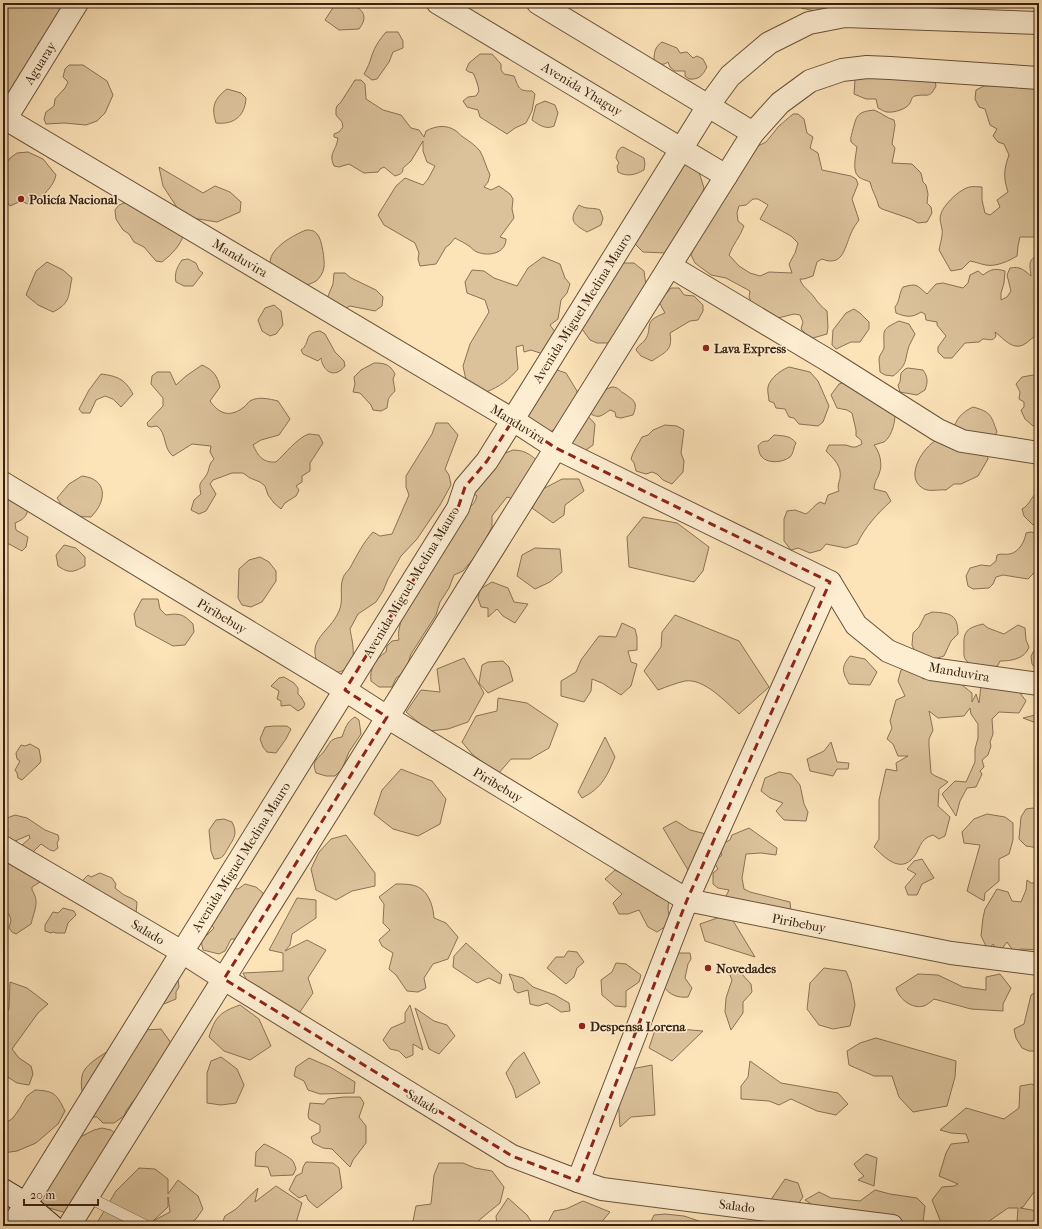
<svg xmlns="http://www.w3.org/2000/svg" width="1042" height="1229" font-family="'IM FELL French Canon',serif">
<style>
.green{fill:#dbc29b;stroke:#8a7256;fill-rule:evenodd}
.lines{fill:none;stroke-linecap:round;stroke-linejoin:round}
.service-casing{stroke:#6a523a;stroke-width:12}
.minor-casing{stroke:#6a523a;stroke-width:24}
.secondary-casing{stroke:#3a2210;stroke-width:24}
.service{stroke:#fdedd1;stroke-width:11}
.minor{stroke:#fdedd1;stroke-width:22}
.secondary{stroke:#fdedd1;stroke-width:22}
.marked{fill:none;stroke:#8f2418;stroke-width:3;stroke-dasharray:8 5;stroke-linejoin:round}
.poi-dot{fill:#8f2418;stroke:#fdedd1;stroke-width:1.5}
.labels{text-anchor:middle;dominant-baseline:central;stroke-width:3;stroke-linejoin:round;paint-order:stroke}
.street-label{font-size:13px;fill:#3a2210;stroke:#fdedd1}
.poi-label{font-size:13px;font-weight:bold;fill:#3a2210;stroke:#fdedd1;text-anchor:start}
</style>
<rect width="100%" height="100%" fill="#fce3b8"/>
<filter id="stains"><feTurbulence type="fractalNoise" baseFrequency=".005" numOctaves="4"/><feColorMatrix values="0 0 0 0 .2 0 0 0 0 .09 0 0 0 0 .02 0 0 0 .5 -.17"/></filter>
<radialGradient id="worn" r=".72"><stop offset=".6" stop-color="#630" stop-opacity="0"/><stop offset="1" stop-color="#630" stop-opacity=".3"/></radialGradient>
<g class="green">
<path d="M3,3H66L3,107Z"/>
<path d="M336,3C352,3 374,10 359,29L339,30L325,20Z"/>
<path d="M800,3H917L916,6H835L815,11L801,8Z"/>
<path d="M386,32H398L403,41V48L393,52L389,62L377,79L372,80L364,74C368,67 370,62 372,55C375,46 380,39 386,32Z"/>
<path d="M662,42L677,48L680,53L687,52L693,58L697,56L703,59L707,67C703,75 699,80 689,79L685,76V71H675L670,67L668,62C663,66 659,64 654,61C654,52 655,47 662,42Z"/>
<path d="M480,54H492L501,64V70L504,74L514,76C519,88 518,91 532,91L535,94L532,111L526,123L515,128L507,134L480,117L478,110L467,107L463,101L468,97L476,96L479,91C478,85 476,79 473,73L469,72L466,70L469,63Z"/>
<path d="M69,65H83L107,81L113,95L105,113L97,121L86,125L64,123L46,124L44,119L46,112L54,106L55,99L65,88L68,82L63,77L65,69Z"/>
<path d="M857,76L935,81L936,86C929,100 927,93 915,96C911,97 912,100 910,103C907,109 894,113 887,112C884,112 881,109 878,108L876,99H866L854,94L855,80Z"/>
<path d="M355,80H361L365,84L366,99L383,110L401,115L411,128L419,130L424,137L426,131C435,126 447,124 456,131C459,133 460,135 463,137C469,141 475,145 480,151C484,158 486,167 490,175L488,182L484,187L491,190L499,186L510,194L513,199L512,209L514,218L500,237L506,239C506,253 489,257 477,252C474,251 472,248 469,246C465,243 460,241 455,238L449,245L446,247L436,264L420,266L418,259L419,253L415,243L384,225L378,215L396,186L405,178L423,185L428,179L435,166L427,162L423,151V141L411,161L403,168C403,173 401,174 395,176L384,167L380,169L378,172L364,173L349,164L339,167L334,166C328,153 336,152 338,138L334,137V134L339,132L343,127L342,122L336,115V109L337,106L341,102Z"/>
<path d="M1039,84V237H1020L1018,246L1017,256C1009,261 996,267 986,265C980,264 976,262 970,261L962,269L951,271L939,250C940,244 943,236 942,229C941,223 939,220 941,214C943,205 961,188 970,187C973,186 978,187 982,187V200L985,213L990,215L1000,207L997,200L1008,192C1003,177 1004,169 1009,155L1004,144L998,142L993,136L997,129L990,125L985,109L979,107L975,99L976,90L984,86Z"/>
<path d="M227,89L241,93L246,98C245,116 234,125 216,123C211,107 214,99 227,89Z"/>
<path d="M545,101L555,105L558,113L554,126C546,130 539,125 532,120L536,105Z"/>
<path d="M874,110C882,113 886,118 894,120L895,125L892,144L895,148L892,163L912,164L921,173L923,182L926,185L928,194L927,203L931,207L932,213L927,222L918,223L911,219L882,209L879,207C877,198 872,191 870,182C866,180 860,179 858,176C852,171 856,154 857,147L851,142C850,137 852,134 853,129C857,114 858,112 874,110Z"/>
<path d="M793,114H798L804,119L807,133L813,137L810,148L818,153L822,170L851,176L856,179L858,184L852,199L859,220C856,224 854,227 852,231C845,245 844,268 822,259L817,262L813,276L804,279H800C802,287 809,290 814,297C818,303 822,307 827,311L828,327L827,334L813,338L806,334L801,329L803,322L800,315L794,314L778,318L754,309L749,297L750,291L726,278L711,275L695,263L691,255L698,237L758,146L766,142L779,126ZM753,199H758L768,205L760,219L791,236L798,243L795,253L789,264L792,273L769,272L760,276L750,273L739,266L729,255C733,244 740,237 744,226L738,221L737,213L739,206L746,205Z"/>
<path d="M623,147L644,158L645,164L644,170C635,175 627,177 618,172L617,166L619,163L616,158C617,153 618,148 623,147Z"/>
<path d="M28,152L43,159L56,175C53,187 47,190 40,199L36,197L28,204L21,201L10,206L3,196V168L10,158L17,153Z"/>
<path d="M674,160L698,169L704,188L699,205L690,211C687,228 673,238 665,253L643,252L636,245L633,237Z"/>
<path d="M159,167L203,193L215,186L230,192L241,202L240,212L217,222L192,218L180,212L163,186Z"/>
<path d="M124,203H136L184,234C180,246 172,254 162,262L156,261L144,247L134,242L129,234L123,230L116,219L115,210L119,205Z"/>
<path d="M579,205C586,210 594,207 600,210L603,218L601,225L587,232C573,224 568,220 579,205Z"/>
<path d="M306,230C310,230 314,230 317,234C322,238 325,262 324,267C323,273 320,278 316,281C310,285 304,285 297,286L273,271C272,269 270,264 270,262C271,247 294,235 306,230Z"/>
<path d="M1039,254V334C1033,336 1029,342 1023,345C1012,350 1003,338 995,332L996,336C993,342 988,339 983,339L979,342L965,343L952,358H944L938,352V347L946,336L937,325V322L926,320L925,314L921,312C912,318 906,317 896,313L895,307C900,301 899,293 903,287C918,283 916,285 927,294L936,284L943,283L963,288L968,283L970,275L978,271L983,275C991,269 995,268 1005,271L1004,283L1001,293V300L1007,297L1011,291L1007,275L1010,268C1020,266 1024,270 1031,276C1030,264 1027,261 1039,254Z"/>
<path d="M543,257L560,264L565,278L570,284L567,293L561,300L558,319L550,325L555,332L543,354L531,350L524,352L523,345L516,347L518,369C509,380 499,387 486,392L466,380L463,366L470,344L489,312L485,300L467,293L465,282L472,270L484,271L494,278L517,286L528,268Z"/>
<path d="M188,259L196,263L199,270L203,273L193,286H184L176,282C174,274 177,267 182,260Z"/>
<path d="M47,262L63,270L72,278C68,296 71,303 53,312L38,305L26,295L36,271Z"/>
<path d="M623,263H634L644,271L648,301L622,343H597L590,340L582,329L616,268Z"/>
<path d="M334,273H345L351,278L376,290L383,297L382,306L375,311L350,306L342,310L331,305L328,296L333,284Z"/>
<path d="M671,288H679L684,295L694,296L703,305V311L698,320L690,321L670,333C673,351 665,352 652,361L641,356L636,350C638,345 642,344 645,340C654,327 641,322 665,313L659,302Z"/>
<path d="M274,305L281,311L283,325L276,334L270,336L262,331L258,320L265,308Z"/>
<path d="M854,309L860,313L869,322V329L860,342H851L836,349L832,345L833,330L846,313Z"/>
<path d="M899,321L909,324L915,334C913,338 911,342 909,346C904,362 908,364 893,376L885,375L880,372C880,368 879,363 879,359C879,355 883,352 884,348C884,329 881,330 899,321Z"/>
<path d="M320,331L325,334L335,352L344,361L345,366C335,379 323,372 321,358L318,361L303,354L301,350C311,343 303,333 320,331Z"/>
<path d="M374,363C384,363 390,364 395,374L393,379L395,391C387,400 389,396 387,408L381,411L373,410L371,405L360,393L353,392L355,384L354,377L361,370Z"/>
<path d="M202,365C213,370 217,375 220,387L210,401C219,414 230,418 244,407C246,406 248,402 250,401C258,396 270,399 278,401L290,419L279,435L261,440L253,445C258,456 263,463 276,462C284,455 298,437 309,434C311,434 316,435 319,435L323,443L310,463V471L302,476V482L296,486L299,490L296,496L285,503L281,509L274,503L268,495L265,486L260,482L250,478L243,473H232L213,480L210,484L216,494L206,511L199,514L191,510L194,500L201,494C198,481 201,484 207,474C210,468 208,465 214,459L210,452L211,446L192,444L173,456C163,449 167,433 157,426L151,427L148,426L147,423L163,406V398L151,384L152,376L157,372H170L176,385L186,376Z"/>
<path d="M789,367L810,372L818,381L829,406L823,422L818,426L799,424L794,418L789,417L785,409L776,408L774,403L769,401C769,397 767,391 768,387C770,378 781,370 789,367Z"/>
<path d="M908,368L923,370C928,377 928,382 925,390L917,395L900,392L898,385L900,382L901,373L905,369Z"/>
<path d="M557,370L566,373L577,391V408C584,414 590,417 595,424L593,445L582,453H572L563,426L553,430L549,433L526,419L546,374Z"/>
<path d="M101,374C117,376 125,379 133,394L121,407L113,399L105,396L96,400L90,413H82L79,409L89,390Z"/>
<path d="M1039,374V424L1033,426L1025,419L1021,410L1024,407V402L1019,399L1020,392L1016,384L1022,377Z"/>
<path d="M848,381L895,409C896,418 893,436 884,442C881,443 877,444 874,445C880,452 883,465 879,474C877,480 875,480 874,489L886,492L891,501C877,514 865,527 857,544L846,548L826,544L821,550L810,553L798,548L791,550L784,541V519L787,511L795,510L806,514C812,510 814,505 820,502L825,504L828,495L839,491C837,486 839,483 840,478C842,466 834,459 826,451L829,445H846L852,447H856L862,444L861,440L856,436V430L852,413L847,410L837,408L831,395L839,384Z"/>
<path d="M612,387C619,387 619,391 625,394C635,401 638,403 633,415L621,418L616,417L615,412L610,410C600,417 598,419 588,412L604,390Z"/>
<path d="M973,407C991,412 991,415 997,432L995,435L953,430C956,419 962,412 973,407Z"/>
<path d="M436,423H448L458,435L445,469L449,475L451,485L440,505L417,539L401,556L388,579L383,591L376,602L358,614L350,629C352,641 358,661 346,669C342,671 339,673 334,672C329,671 324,668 319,666C305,639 330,633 339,611C344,601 339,588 343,578C344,574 348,571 350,568C357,555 363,543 373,532L380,536L392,534L409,495L406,487V476L432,434Z"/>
<path d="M665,425L677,426L684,430L681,453L684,461L683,472L672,484L663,480L657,474L652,472L646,474L636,471L634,463L631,459C633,451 638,445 642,437L648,435L653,430Z"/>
<path d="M774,435C783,436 790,435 796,443C793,448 794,453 790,457C782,463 767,464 761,456C759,453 759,450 758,446C761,442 763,441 768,441Z"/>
<path d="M937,440L986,447L988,459L978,476L961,484H954L946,490C938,489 928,493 921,487C905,475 924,446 937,440Z"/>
<path d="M513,450C528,450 534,458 544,467L522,502L507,497L492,516V527L478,553L463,571L454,575L449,588L440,602L436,615L411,654L405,672L396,678L392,687H379L371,681C369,669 376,658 386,652L387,646L392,641L399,640C397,630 401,627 401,617L458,508C470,507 473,508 477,496L465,487L498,456Z"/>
<path d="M82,476C108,479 107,501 91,517C74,517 66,513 57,498L69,484Z"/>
<path d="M562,479H579L584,491L565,505L564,515L553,523L532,508L543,489Z"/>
<path d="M3,491L28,505C28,515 25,519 15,523L16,530L28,537L26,547L22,551L9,544L3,543Z"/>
<path d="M1039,491V522L1033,525L1024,516L1022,509C1030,505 1031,496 1039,491Z"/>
<path d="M643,517L677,523L709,547L703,571L694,582L629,567L627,537Z"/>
<path d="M1031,532L1035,533L1039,538V565L1033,574L1028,579L1003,575L996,577L993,584L989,588L973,589L968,586L966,576L970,568L981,565L990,566L996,561L997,555C1002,553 1005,555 1010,554C1019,552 1025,541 1026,533Z"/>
<path d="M64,545L76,548L85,557V566C74,572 69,574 58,566L56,555Z"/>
<path d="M535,548L560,549L562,572L550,582L535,589L517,576L522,555Z"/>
<path d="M260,557L269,562L276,571V581L262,602L251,607L242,605L238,598L239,569L249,560Z"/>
<path d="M492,582L508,588L514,602L528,604L515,623L503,616L497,609L488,617V608L481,607L478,598L480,589Z"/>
<path d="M142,599H158L160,609L166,615C180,613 183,614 193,624L194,632L185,645L173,646L136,626L134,614Z"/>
<path d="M932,612C950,613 958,614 958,634L951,641L944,656L934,659L915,652L912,645L913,633L919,627L925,615Z"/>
<path d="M675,615L739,641L769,687L739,714C726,702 704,678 685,681C676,683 666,687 658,690L644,671L661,647L662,632Z"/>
<path d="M622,623L635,629L637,637V650L628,651L631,662L637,664L631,686L621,695L602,683L592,679L591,691L584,702L561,696V681L576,672L581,660L599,636L616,637Z"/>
<path d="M983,624L988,628L1004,634L1018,625L1025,628L1026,640L1029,647C1025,659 1011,661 1000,661L998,665L988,673C982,670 969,666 966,660C963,657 964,652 964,648C963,631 967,628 983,624Z"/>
<path d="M1039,648V670L1036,669L1032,664L1031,656L1035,649Z"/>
<path d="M850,656L865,659L877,672L870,685L849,684C842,671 841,667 850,656Z"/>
<path d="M464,658L484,693L468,722L448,729L429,731L406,712L421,690L440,692L437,669Z"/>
<path d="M503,661L509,667L513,681L488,693L479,683L482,665L488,662Z"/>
<path d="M909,663L923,679C949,673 952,677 972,693V702L976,694L979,703L981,686H1015L1026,701L1019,713L999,712L992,719L993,734L990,742L991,746L988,755L982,760L984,767L980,771L982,774L976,787L967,788L960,801L956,816L942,794L955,781L966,782L975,762V749L978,738V724L971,714L970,708L964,716L938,718L929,711L933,730L929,739V746L931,773C935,777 942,778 948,782L939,789L938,806L950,817L945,836L939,839L933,835C918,839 921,851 911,860C898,872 883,856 874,847L879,839V800L886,769L897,771L896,763L908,756H898L893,744L887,739L892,728L890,721L896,700L905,696L898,681L901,670Z"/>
<path d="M284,677L294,683L298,688V694L301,697L305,704L303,708L298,711L290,705L281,706V701L277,699L279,691L271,686L279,678Z"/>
<path d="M498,698L527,703L558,724L549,748L530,759H511L498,774L472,754L462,742L476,716L497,711Z"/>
<path d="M1039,714V724L1023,718Z"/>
<path d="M355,717L359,720L361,734L349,752L342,769L335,776H326L316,773C311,759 318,760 325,750C331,741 330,739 342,737C345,729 347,721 355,717Z"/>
<path d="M274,726H287L291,729L286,739L276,753L267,752L263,747L260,739L265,727Z"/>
<path d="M605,737L615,757C607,776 602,788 582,798L578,792Z"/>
<path d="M831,742L837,762L849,763L848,769H837L833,776L810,771L807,759L824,751Z"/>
<path d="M30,744L39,749L41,760L40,763L22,780L18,778L17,773L15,770L20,761L17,759L16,753L21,745L25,746Z"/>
<path d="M401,769L432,781L446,799L440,824L418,836L393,829L374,814L382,790Z"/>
<path d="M779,772L791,774L800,785L804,804L808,812L806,821L784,820L776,811L783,803L770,798L761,791L765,778Z"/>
<path d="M1033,808L1039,812V848L1026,846L1019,839L1021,817L1026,809Z"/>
<path d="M987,814L1005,817L1013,823V840L1009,854L999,859V881L985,893L984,901L967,891L980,845L964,843L962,832L974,819Z"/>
<path d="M15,815L27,818L45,830L58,835L59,839L57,843L58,848L54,851L50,850L41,844L32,853L24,850L22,845L30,838L29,835L13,842L9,840L6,836L8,830L6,823L7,818Z"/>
<path d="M224,819L232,822C238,834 234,838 228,848C224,855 223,859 214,859L211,851L209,830L216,820Z"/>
<path d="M676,821L690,830L706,834L691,875L663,828Z"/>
<path d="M749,828L777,848L776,855L761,853L746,854L742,878L744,889L750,892L790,902L791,911L724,900L729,890L718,888L713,884V873L718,869L714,862L722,855L718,846L730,840L732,835Z"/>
<path d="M346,835L375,873V886L352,891L336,900L316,890L311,869L319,852L331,839Z"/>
<path d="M922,859L934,878L922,884L917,895H908L905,887L916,874L907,869L914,861Z"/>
<path d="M3,861L4,862L16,864L41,878L40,882L32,887V890C40,902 34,911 31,924L16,934L12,932L9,928L11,920L9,914L5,911L3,907Z"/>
<path d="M615,870L653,889L657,896L669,892L668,910L671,923L657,932L648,927L639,910L628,914H619L613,903L622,894L605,879Z"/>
<path d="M100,873L112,878L116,884L115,888L124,895L133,899L137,902L136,914L97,891L96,889H92L82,882L84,879L88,875L91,877Z"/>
<path d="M1027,880L1031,883H1039V950L1021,949L1014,952L1007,942L998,954L993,944L988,950L981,936L983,918L985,909L997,889L1008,892L1012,901L1021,902L1026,890Z"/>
<path d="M245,884L256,887L263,893L264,898L239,940L235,939H231L225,951L219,954L203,950L201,941L214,928L211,924L223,887L238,889Z"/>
<path d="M396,884C401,884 407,884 412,885C428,888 433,905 434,918L446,923L458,937L448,959L433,964L424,978L426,988L418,992L407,991L396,975L389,969L393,953L382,946L379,940L390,930L383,923L384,904L379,897Z"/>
<path d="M297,898L316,900V918L292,934L290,945L285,951L307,940L326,950L308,978L313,993L293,1022L248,983L243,973L283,971V953L269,950Z"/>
<path d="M63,908L74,911L76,915L68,923L65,933H56L53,932L51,933L45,931V925L53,912L58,913Z"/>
<path d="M729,914L755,957L705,941L700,924Z"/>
<path d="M466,943L502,975L500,984L489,978L477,983L453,967L454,956Z"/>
<path d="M568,951L577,952L584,962L577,968L574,977L566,984L547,968L556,957H564Z"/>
<path d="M678,953H690L691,959L688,964L685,978L692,988L688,997C677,998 670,995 663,986L665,976L673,966Z"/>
<path d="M616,963L626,964L641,975L639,982L626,991V1007L615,1006L602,995L601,980L612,972Z"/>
<path d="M824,968L846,971L851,983L855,1005L850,1026L833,1029L819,1025L807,1009L810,983Z"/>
<path d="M740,972L751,984L752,992L743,1002V1013L731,1030L725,1012L726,998L732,980L729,973Z"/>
<path d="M509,974L523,978L533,987L555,995L569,1003L570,1011L561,1012L547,1003L538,1006L530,1004L528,990L518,993L514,990L513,983Z"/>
<path d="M918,974L938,975L963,987L986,990V977L1000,974L1011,988L1003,1004V1011L971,1009L934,999C932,1001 929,1003 926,1005C915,1011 899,1000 896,988Z"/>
<path d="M1039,974V1051H1029L1022,1048L1016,1038L1014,1029L1024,1024L1031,995L1039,990L1035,975Z"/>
<path d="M178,979L179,987L176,992V999L164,1004L155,997Z"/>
<path d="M10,982L27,988L48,1004L38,1013L12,1049L19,1058L31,1066L33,1074L29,1085L17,1083L3,1074V1018L9,1009Z"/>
<path d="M240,1005L259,1019L271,1046L250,1060L224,1051L209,1037C215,1017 220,1012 240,1005Z"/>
<path d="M410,1005L423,1050L413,1044V1055L406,1058L399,1051L390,1049L383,1040L391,1028L405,1022V1013Z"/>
<path d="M415,1008L434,1021L447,1025L455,1036L439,1054L429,1049Z"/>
<path d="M656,1027L703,1031L672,1061L649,1048Z"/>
<path d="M161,1029L171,1043L143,1096L134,1100L126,1111L124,1116L114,1123H103L97,1117H92C86,1104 79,1091 82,1076C84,1063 110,1051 119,1044C124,1041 128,1034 133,1032C140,1029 154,1030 161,1029Z"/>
<path d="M876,1038L956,1061L955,1077L947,1106L913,1112L899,1097L892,1076H874L849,1065L847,1051L860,1043Z"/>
<path d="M524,1052L540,1083L516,1098C514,1087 510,1083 506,1073L514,1061Z"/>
<path d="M221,1057L237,1069L244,1085L236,1103L221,1105L207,1103V1073L211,1061Z"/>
<path d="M309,1058L330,1067L355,1082L354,1093L320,1094L308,1090L304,1081L294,1076L296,1067Z"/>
<path d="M750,1061L781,1083L838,1093L848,1104L836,1115L817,1111L791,1099L779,1105L769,1101L741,1099V1086L748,1077Z"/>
<path d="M652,1065L655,1115L631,1117L620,1127L618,1097L631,1069Z"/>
<path d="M1032,1084L1039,1089V1129L1036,1130V1137L1039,1136V1185L1023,1207L1020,1208L1032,1210L1039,1213V1226H1009L1017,1222L1018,1208H1008L985,1224L964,1225H942L932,1200L942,1187L954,1186L958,1184L939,1176L946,1153L951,1144L969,1142L966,1134L951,1133L940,1130L966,1108L1004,1119L1019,1108L1020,1086Z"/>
<path d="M35,1090C54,1091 56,1093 65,1111L58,1124L36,1143L17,1151L3,1153V1128L6,1123L13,1118L20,1108L27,1096Z"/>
<path d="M344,1097H360L364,1103L359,1117L366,1126V1143L353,1160L350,1167L332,1149L323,1148L313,1143L311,1137L320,1132V1125L309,1119L308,1115L310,1103L324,1104L328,1099Z"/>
<path d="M102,1128L111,1130L117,1135L67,1213L45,1207L34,1196L78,1138L94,1130Z"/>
<path d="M264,1144C270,1146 287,1156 292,1160C294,1162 295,1166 296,1169L293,1175L271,1176L268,1167L255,1166L256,1152Z"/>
<path d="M866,1154L877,1158L874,1186L858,1180L864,1176L858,1170L854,1164Z"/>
<path d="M306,1162L333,1163L339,1168L342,1188L317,1208L308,1200L306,1195L299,1198L289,1190L296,1176L302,1173L303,1167Z"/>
<path d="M439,1163H463L475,1168L492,1171L504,1187L500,1203L472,1226H412L416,1206L431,1204L434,1175Z"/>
<path d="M139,1168L155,1169L168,1179V1194L178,1180L198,1196L203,1209L196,1219L187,1226H153L152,1222L144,1226H95L116,1191ZM168,1197L170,1212L153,1221L168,1207Z"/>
<path d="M785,1179L798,1183L803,1197L796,1207L770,1201Z"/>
<path d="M276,1186L302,1203L295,1226H221L225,1216L236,1209L258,1188L255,1202Z"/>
<path d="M875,1190L890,1194L917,1198L925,1206L923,1222L914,1225L892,1226L825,1213L805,1200L819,1192L831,1198L860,1201Z"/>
<path d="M508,1198L527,1215L534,1226H497L496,1216Z"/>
<path d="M583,1201L610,1212L598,1226H546L554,1211L566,1209Z"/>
<path d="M665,1214L684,1216L699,1221L700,1226H649L654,1215Z"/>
</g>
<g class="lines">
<g class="service-casing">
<path id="service" d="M88,1197L146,1226"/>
</g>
<g class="minor-casing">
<g id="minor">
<path d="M438,3L726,176"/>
<path d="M538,3L753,133"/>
<path d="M6,119L513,420L556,448L830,582L856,625L888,651L931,669L1039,684"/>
<path d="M3,123L77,3"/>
<path d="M670,266L829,361L938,430L962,441L1039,453"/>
<path d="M3,483L345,690L387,717L687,900L951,953L1039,964"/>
<path d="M3,847L182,952L224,979L512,1156L578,1181L602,1189L892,1226"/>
<path d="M578,1181L687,900L830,582"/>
<path d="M12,1226L458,508L465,487L487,461L708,106L730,76L769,43L809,23L845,16L1039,23"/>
<path d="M69,1226L753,133L780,103L810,81L842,70L867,67L890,68L1039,78"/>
</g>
</g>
<g class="secondary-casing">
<path id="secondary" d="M3,1190L26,1204L52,1226"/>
</g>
<use href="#service" class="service"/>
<use href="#minor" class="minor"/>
<use href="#secondary" class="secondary"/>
</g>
<path class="marked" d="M513,420L556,448L830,582L687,900L578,1181L512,1156L224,979L387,717L345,690L458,508L465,487L487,461Z"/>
<g class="poi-dot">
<circle cx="21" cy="199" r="4"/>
<circle cx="706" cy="348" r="4"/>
<circle cx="708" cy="968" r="4"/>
<circle cx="582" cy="1026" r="4"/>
</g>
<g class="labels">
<g class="street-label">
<text transform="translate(40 63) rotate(-58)">Aguaray</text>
<text transform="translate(582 89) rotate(31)">Avenida Yhaguy</text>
<text transform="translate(240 258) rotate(31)">Manduvira</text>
<text transform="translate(582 308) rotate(-58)">Avenida Miguel Medina Mauro</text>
<text transform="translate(518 424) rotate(32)">Manduvira</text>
<text transform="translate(411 582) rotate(-59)">Avenida Miguel Medina Mauro</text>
<text transform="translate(222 616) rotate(31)">Piribebuy</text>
<text transform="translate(959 672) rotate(10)">Manduvira</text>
<text transform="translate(498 785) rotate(31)">Piribebuy</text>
<text transform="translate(241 857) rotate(-58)">Avenida Miguel Medina Mauro</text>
<text transform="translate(799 923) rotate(11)">Piribebuy</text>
<text transform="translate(148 932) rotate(31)">Salado</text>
<text transform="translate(423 1102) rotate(32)">Salado</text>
<text transform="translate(737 1206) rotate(7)">Salado</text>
</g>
<g class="poi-label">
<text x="29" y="199">Policía Nacional</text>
<text x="714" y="348">Lava Express</text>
<text x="716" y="968">Novedades</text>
<text x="590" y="1026">Despensa Lorena</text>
</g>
</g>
<rect width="1042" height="1229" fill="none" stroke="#fce3b8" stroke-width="16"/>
<rect x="4" y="4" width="1034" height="1221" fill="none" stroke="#3a2210" stroke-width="2"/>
<rect x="8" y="8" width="1026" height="1213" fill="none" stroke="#3a2210"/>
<path d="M24 1199v6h74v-6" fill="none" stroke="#3a2210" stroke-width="2"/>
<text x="30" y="1199" font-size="12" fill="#3a2210" stroke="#fdedd1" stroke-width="3" paint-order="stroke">20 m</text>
<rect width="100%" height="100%" filter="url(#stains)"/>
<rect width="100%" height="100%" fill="url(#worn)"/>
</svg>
